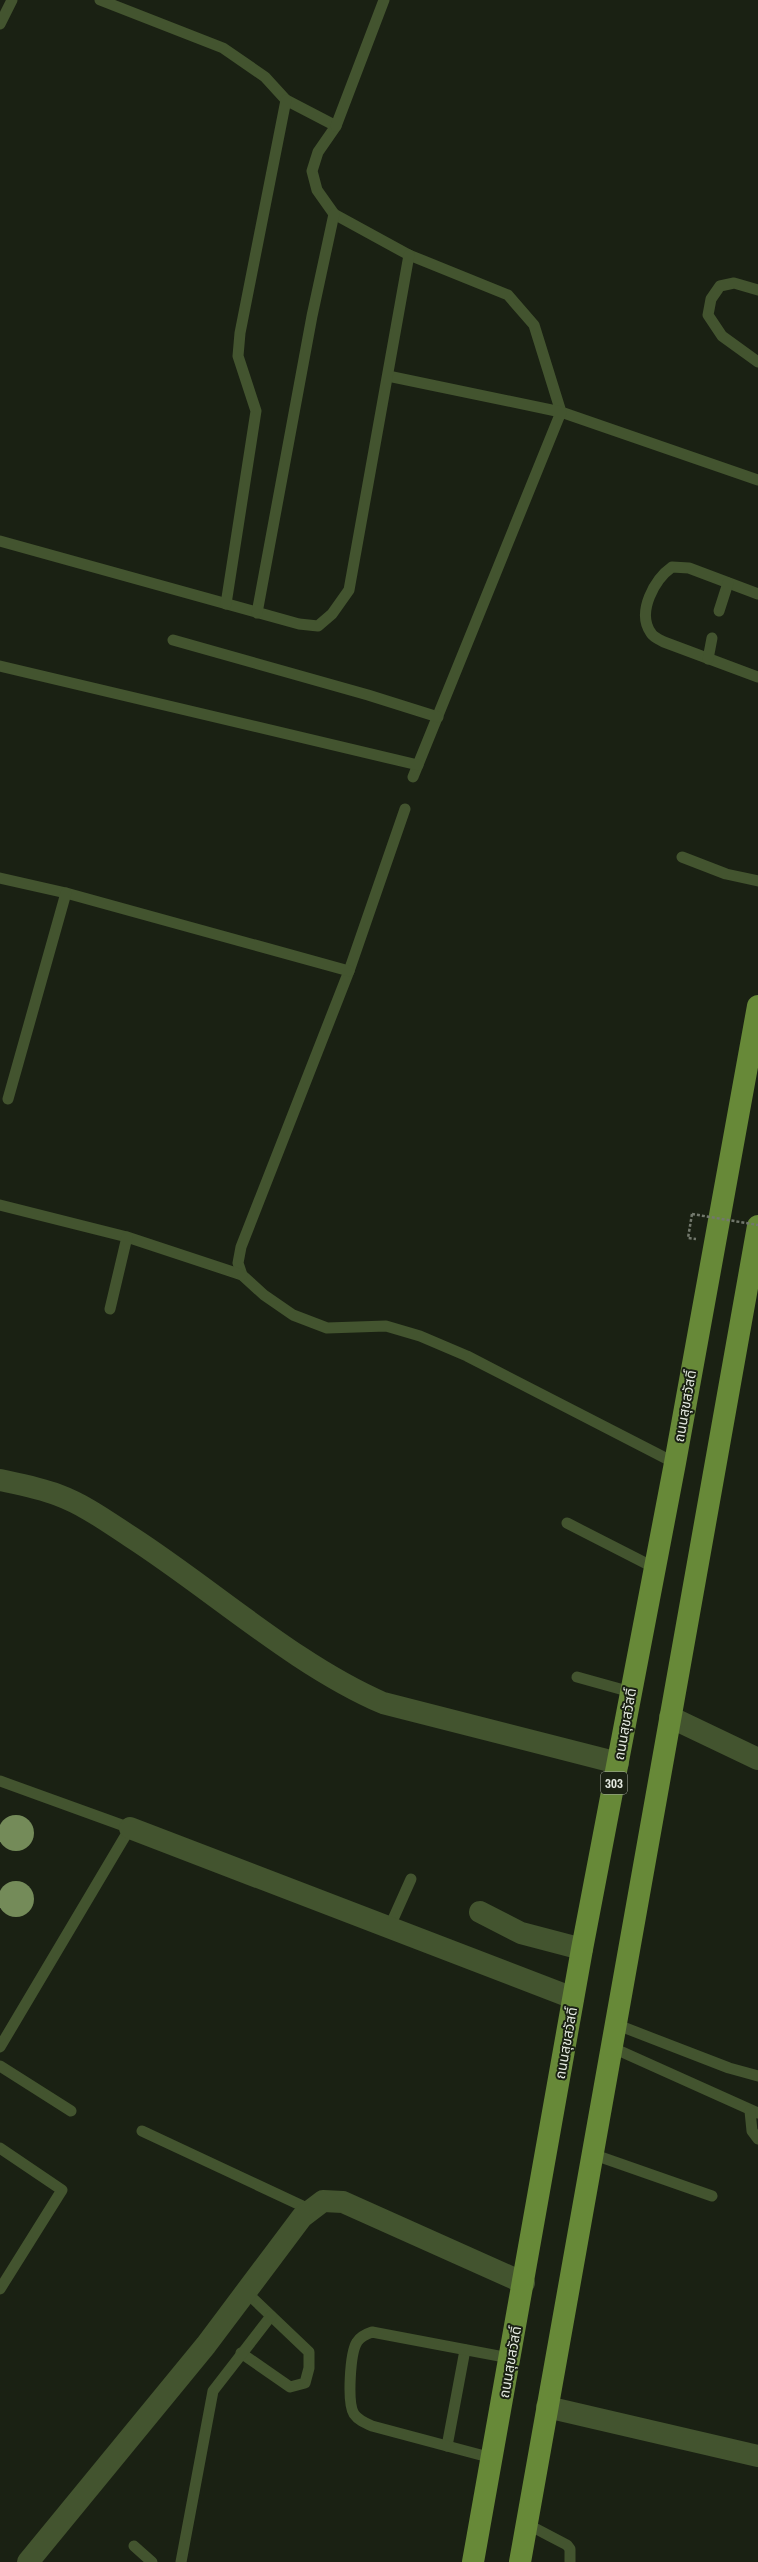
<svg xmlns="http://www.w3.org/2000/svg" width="758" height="2562" font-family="'Archivo Narrow','Noto Sans Thai',sans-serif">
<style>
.building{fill:#748b59}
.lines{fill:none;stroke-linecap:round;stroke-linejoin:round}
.path{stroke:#72786c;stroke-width:2.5;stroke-dasharray:3 2;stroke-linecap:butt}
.service{stroke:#43542f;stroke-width:11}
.minor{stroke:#43542f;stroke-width:22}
.tertiary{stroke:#43542f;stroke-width:22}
.primary{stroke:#678938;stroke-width:22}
.path-bridge{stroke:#72786c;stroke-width:2.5;stroke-dasharray:3 2;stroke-linecap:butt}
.labels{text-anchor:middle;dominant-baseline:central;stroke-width:4;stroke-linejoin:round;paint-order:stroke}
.shield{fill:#1a2113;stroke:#a7ada2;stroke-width:1}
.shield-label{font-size:13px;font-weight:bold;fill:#e4e9e0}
.street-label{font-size:14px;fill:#e4e9e0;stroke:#1a2113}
</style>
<rect width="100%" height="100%" fill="#1a2113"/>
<g class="building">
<circle cx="16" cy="1833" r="18"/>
<circle cx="16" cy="1899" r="18"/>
</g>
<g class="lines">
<path class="path" d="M692,1214L688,1238L696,1239"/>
<g class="service">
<path d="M100,0L223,48L265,77L286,100L336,126L318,152L312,171L317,190L334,214L409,255L508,295L534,325L561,412L758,480"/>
<path d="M0,24L12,0"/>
<path d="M336,126L384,0"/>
<path d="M758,290L734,283L720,286L711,299L708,315L722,336L758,362"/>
<path d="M388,376L561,412L413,777"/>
<path d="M0,541L299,624L318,626L332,614L349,590L409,255"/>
<path d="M758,594L689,568L672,567C655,579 636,612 651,633C653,637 660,640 664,642L758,677"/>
<path d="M226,604L256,411L238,356L240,333L286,100"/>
<path d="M719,611L728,583"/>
<path d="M257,613L312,316L334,214"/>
<path d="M173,640L368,695L438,717"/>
<path d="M708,659L712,638"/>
<path d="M0,666L418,765"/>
<path d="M405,809L349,971L241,1247L238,1263L242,1275L264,1295L293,1315L327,1328L386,1326L420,1336L467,1356L675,1463"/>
<path d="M682,857L726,874L758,881"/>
<path d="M0,878L66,893L349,971"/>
<path d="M8,1099L66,893"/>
<path d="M0,1205L127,1237L242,1275"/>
<path d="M110,1309L127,1237"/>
<path d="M567,1523L655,1568"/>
<path d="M577,1677L631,1692"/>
<path d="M0,1781L130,1828L0,2047"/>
<path d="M390,1926L411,1879"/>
<path d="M615,2024L729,2068L758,2076"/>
<path d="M611,2047L758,2113"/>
<path d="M0,2066L71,2111"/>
<path d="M750,2111L752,2131L758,2139"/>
<path d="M142,2131L311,2210"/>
<path d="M0,2148L62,2190L0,2289"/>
<path d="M592,2154L712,2196"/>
<path d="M241,2353L290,2387L305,2383L309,2368V2352L246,2292"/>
<path d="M447,2446L465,2350"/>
<path d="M492,2458L372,2426C365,2423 358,2420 354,2414C347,2403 350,2353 357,2342C360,2337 366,2334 372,2332L510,2358"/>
<path d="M527,2524L567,2545L570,2549V2562"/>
<path d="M134,2546L152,2562"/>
<path d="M181,2562L213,2391L271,2316"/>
</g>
<g class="minor">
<path d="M0,1480C19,1484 40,1488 58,1495C85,1505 108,1522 131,1537C213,1590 295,1665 383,1703L618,1763"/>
<path d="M130,1828L573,1998"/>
<path d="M480,1912L521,1933L582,1949"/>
<path d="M547,2407L758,2456"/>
<path d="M28,2562L206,2345L302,2217L323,2201L343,2202L524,2283"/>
</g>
<path class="tertiary" d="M670,1717L758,1759"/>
<g class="primary">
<path d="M473,2562L582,1949L675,1463L758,1006"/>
<path d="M520,2562L758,1226"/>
</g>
<path class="path-bridge" d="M692,1214L758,1225"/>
</g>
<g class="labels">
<rect class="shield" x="601" y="1772" width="26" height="22" rx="3"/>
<g class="shield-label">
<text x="614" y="1783">303</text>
</g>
<g class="street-label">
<text transform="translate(685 1406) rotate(-80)">ถนนสุขสวัสดิ์</text>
<text transform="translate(625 1724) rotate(-80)">ถนนสุขสวัสดิ์</text>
<text transform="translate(566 2043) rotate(-80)">ถนนสุขสวัสดิ์</text>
<text transform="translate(510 2362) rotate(-80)">ถนนสุขสวัสดิ์</text>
</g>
</g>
</svg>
